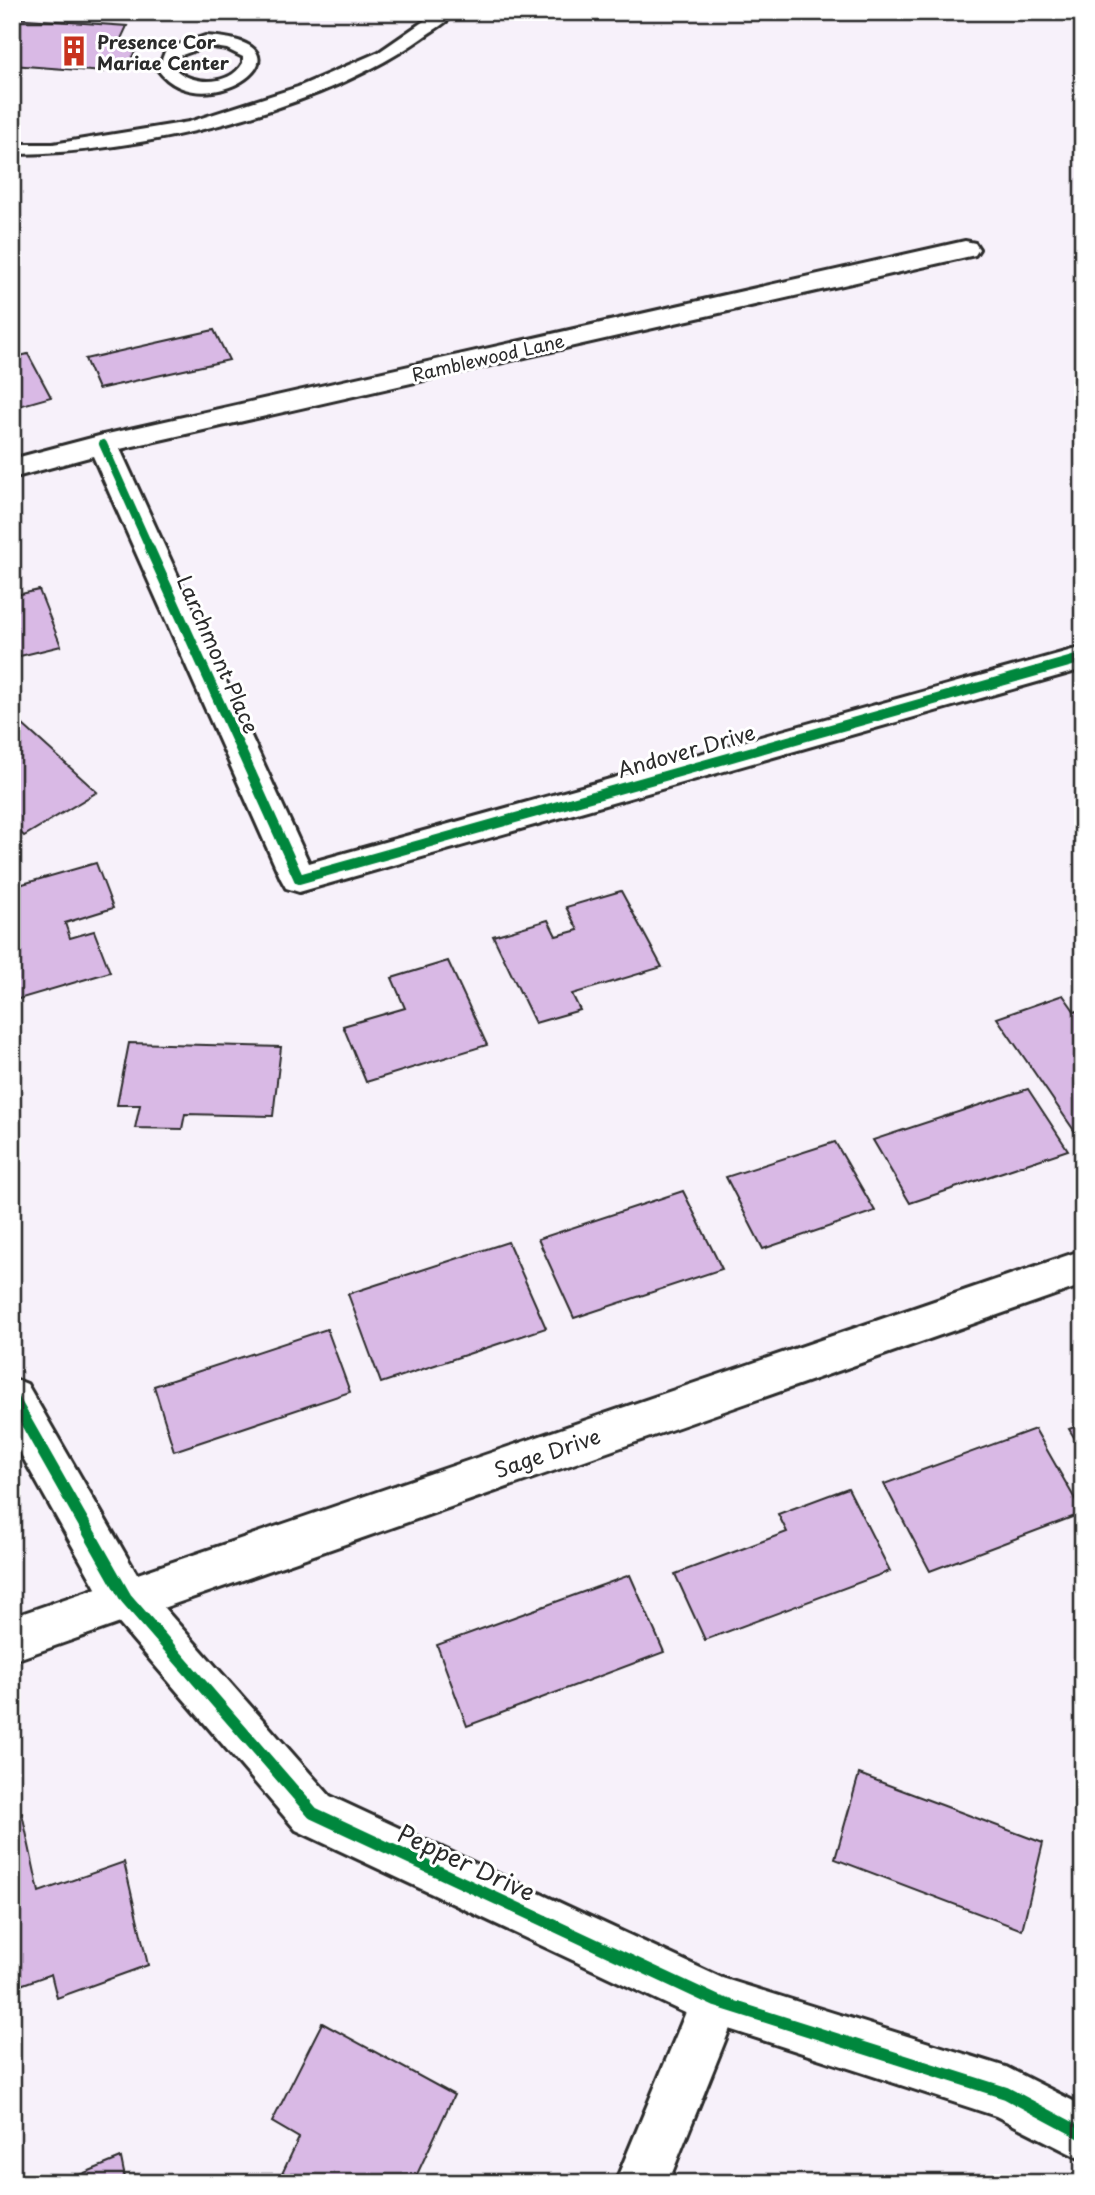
<svg xmlns="http://www.w3.org/2000/svg" width="1095" height="2195" font-family="'Playpen Sans',sans-serif">
<style>
.building{fill:#d9b9e5;stroke:#2b2b2b;stroke-width:2}
.lines{fill:none;stroke-linecap:round;stroke-linejoin:round}
.lane-casing{stroke:#2b2b2b;stroke-width:6}
.street-casing{stroke:#2b2b2b;stroke-width:6}
.secondary-casing{stroke:#2b2b2b;stroke-width:6}
.lane{fill:#fff;fill-rule:evenodd}
.street{fill:#fff;fill-rule:evenodd}
.secondary{fill:#fff;fill-rule:evenodd}
.cycleway-far2-casing{stroke:#fff;stroke-width:11}
.cycleway-far1-casing{stroke:#fff;stroke-width:14}
.cycleway-casing{stroke:#fff;stroke-width:17}
.cycleway-far2{stroke:#00873e;stroke-width:8}
.cycleway-far1{stroke:#00873e;stroke-width:10}
.cycleway{stroke:#00873e;stroke-width:12}
.labels{text-anchor:middle;dominant-baseline:central;stroke-width:6;stroke-linejoin:round;paint-order:stroke}
.far-poi-label{font-size:18px;font-weight:bold;fill:#2b2b2b;stroke:#fff;text-anchor:start}
.far-street-label{font-size:18px;fill:#2b2b2b;stroke:#fff}
.street-label{font-size:21px;fill:#2b2b2b;stroke:#fff}
.near-street-label{font-size:24px;fill:#2b2b2b;stroke:#fff}
</style>
<rect width="100%" height="100%" fill="#f7f1fa"/>
<filter id="ink" filterUnits="userSpaceOnUse"><feTurbulence type="fractalNoise" baseFrequency=".0143" numOctaves="2"/><feDisplacementMap in="SourceGraphic" scale="14" xChannelSelector="R" yChannelSelector="G"/><feConvolveMatrix kernelMatrix="1 2 1 2 8 2 1 2 1" color-interpolation-filters="sRGB"/></filter>
<g filter="url(#ink)">
<g class="building">
<path d="M12,18L127,26L120,41L140,42L130,61L110,60L104,72L12,65Z"/>
<path d="M214,330L229,360L98,389L85,359Z"/>
<path d="M28,354L51,397L12,408V358Z"/>
<path d="M39,590L61,646L12,658V596Z"/>
<path d="M12,715L97,792L24,836L12,824Z"/>
<path d="M96,863L113,908L65,923L70,938L94,931L110,972L12,1001V887Z"/>
<path d="M621,891L662,967L572,994L580,1010L535,1023L493,936L548,920L556,936L578,930L566,907Z"/>
<path d="M448,961L487,1045L366,1082L343,1026L405,1008L392,978Z"/>
<path d="M1063,995L1075,1012L1083,1009L1082,1142L997,1018Z"/>
<path d="M129,1043L281,1047L273,1116L185,1114L182,1129L135,1128L140,1105H117Z"/>
<path d="M1028,1089L1068,1150L910,1203L873,1140Z"/>
<path d="M835,1142L875,1211L763,1249L726,1177Z"/>
<path d="M683,1191L722,1269L574,1318L538,1239Z"/>
<path d="M508,1242L546,1328L381,1383L348,1294Z"/>
<path d="M327,1329L350,1392L174,1451L154,1386Z"/>
<path d="M1083,1424V1452L1069,1429Z"/>
<path d="M1035,1429L1083,1513L930,1571L884,1484Z"/>
<path d="M848,1488L890,1571L705,1640L675,1574L787,1532L778,1514Z"/>
<path d="M630,1575L664,1652L467,1726L437,1645Z"/>
<path d="M859,1774L1043,1843L1022,1930L835,1859Z"/>
<path d="M22,1813L39,1892L124,1862L148,1965L57,1998L51,1974L12,1988V1817Z"/>
<path d="M322,2023L454,2095L413,2183H288L280,2178L299,2138L272,2122Z"/>
<path d="M121,2158L126,2183H60Z"/>
</g>
<g class="lines">
<g class="lane-casing">
<g id="lane">
<path d="M437,12H456C447,23 433,30 422,38C318,111 139,154 12,154V144H53L189,122L298,87L379,52Z"/>
<path d="M205,36C329,42 205,132 158,70L166,49ZM207,46L227,49L243,57V63C230,86 193,86 175,69L179,56Z"/>
</g>
</g>
<g class="street-casing">
<g id="street">
<path d="M965,241L975,243L979,249L975,255L120,449L309,863L1083,647V669L299,892L286,888L281,879L93,456L12,478V459L103,435Z"/>
<path d="M1083,1250V1285L12,1661V1617Z"/>
<path d="M716,1976L734,1983L741,2001L668,2183H615L698,1983Z"/>
</g>
</g>
<g class="secondary-casing">
<path id="secondary" d="M12,1378L27,1384L142,1583L330,1796L722,1978L1006,2067L1083,2106V2160L996,2116L698,2019L296,1830L110,1613L12,1438Z"/>
</g>
<use href="#lane" class="lane"/>
<use href="#street" class="street"/>
<use href="#secondary" class="secondary"/>
<g class="cycleway-far2-casing">
<path id="cycleway-far2" d="M103,444L150,549"/>
</g>
<g class="cycleway-far1-casing">
<path id="cycleway-far1" d="M149,547L299,879L1083,658"/>
</g>
<g class="cycleway-casing">
<path id="cycleway" d="M12,1397L126,1598L313,1813L716,2001L1006,2093L1083,2134"/>
</g>
<use href="#cycleway-far2" class="cycleway-far2"/>
<use href="#cycleway-far1" class="cycleway-far1"/>
<use href="#cycleway" class="cycleway"/>
</g>
</g>
<defs>
<g id="building-bare" transform="scale(2.415)"><path d="M-4-6H4V6H1V3H-1V6H-4ZM-2.5-4.3h1.7v1.8h-1.7ZM.8-4.3h1.7v1.8H.8ZM-2.5-1h1.7V.8h-1.7ZM.8-1h1.7V.8H.8Z" fill="#c8321e" stroke="#fff" stroke-width="2.5" paint-order="stroke"/></g>
</defs>
<g fill-rule="evenodd">
<use href="#building-bare" x="74" y="51"/>
</g>
<g class="labels">
<g class="far-poi-label">
<text x="97" y="41">Presence Cor<tspan x="97" dy="21">Mariae Center</tspan></text>
</g>
<g class="far-street-label">
<text transform="translate(488 357) rotate(-13)">Ramblewood Lane</text>
</g>
<g class="street-label">
<text transform="translate(219 654) rotate(66)">Larchmont Place</text>
<text transform="translate(686 750) rotate(-16)">Andover Drive</text>
<text transform="translate(547 1452) rotate(-19)">Sage Drive</text>
</g>
<g class="near-street-label">
<text transform="translate(467 1862) rotate(25)">Pepper Drive</text>
</g>
</g>
<rect width="1095" height="2195" fill="none" stroke="#fff" stroke-width="42"/>
<rect x="21" y="21" width="1053" height="2153" fill="none" stroke="#2b2b2b" stroke-width="2.5" filter="url(#ink)"/>
</svg>
